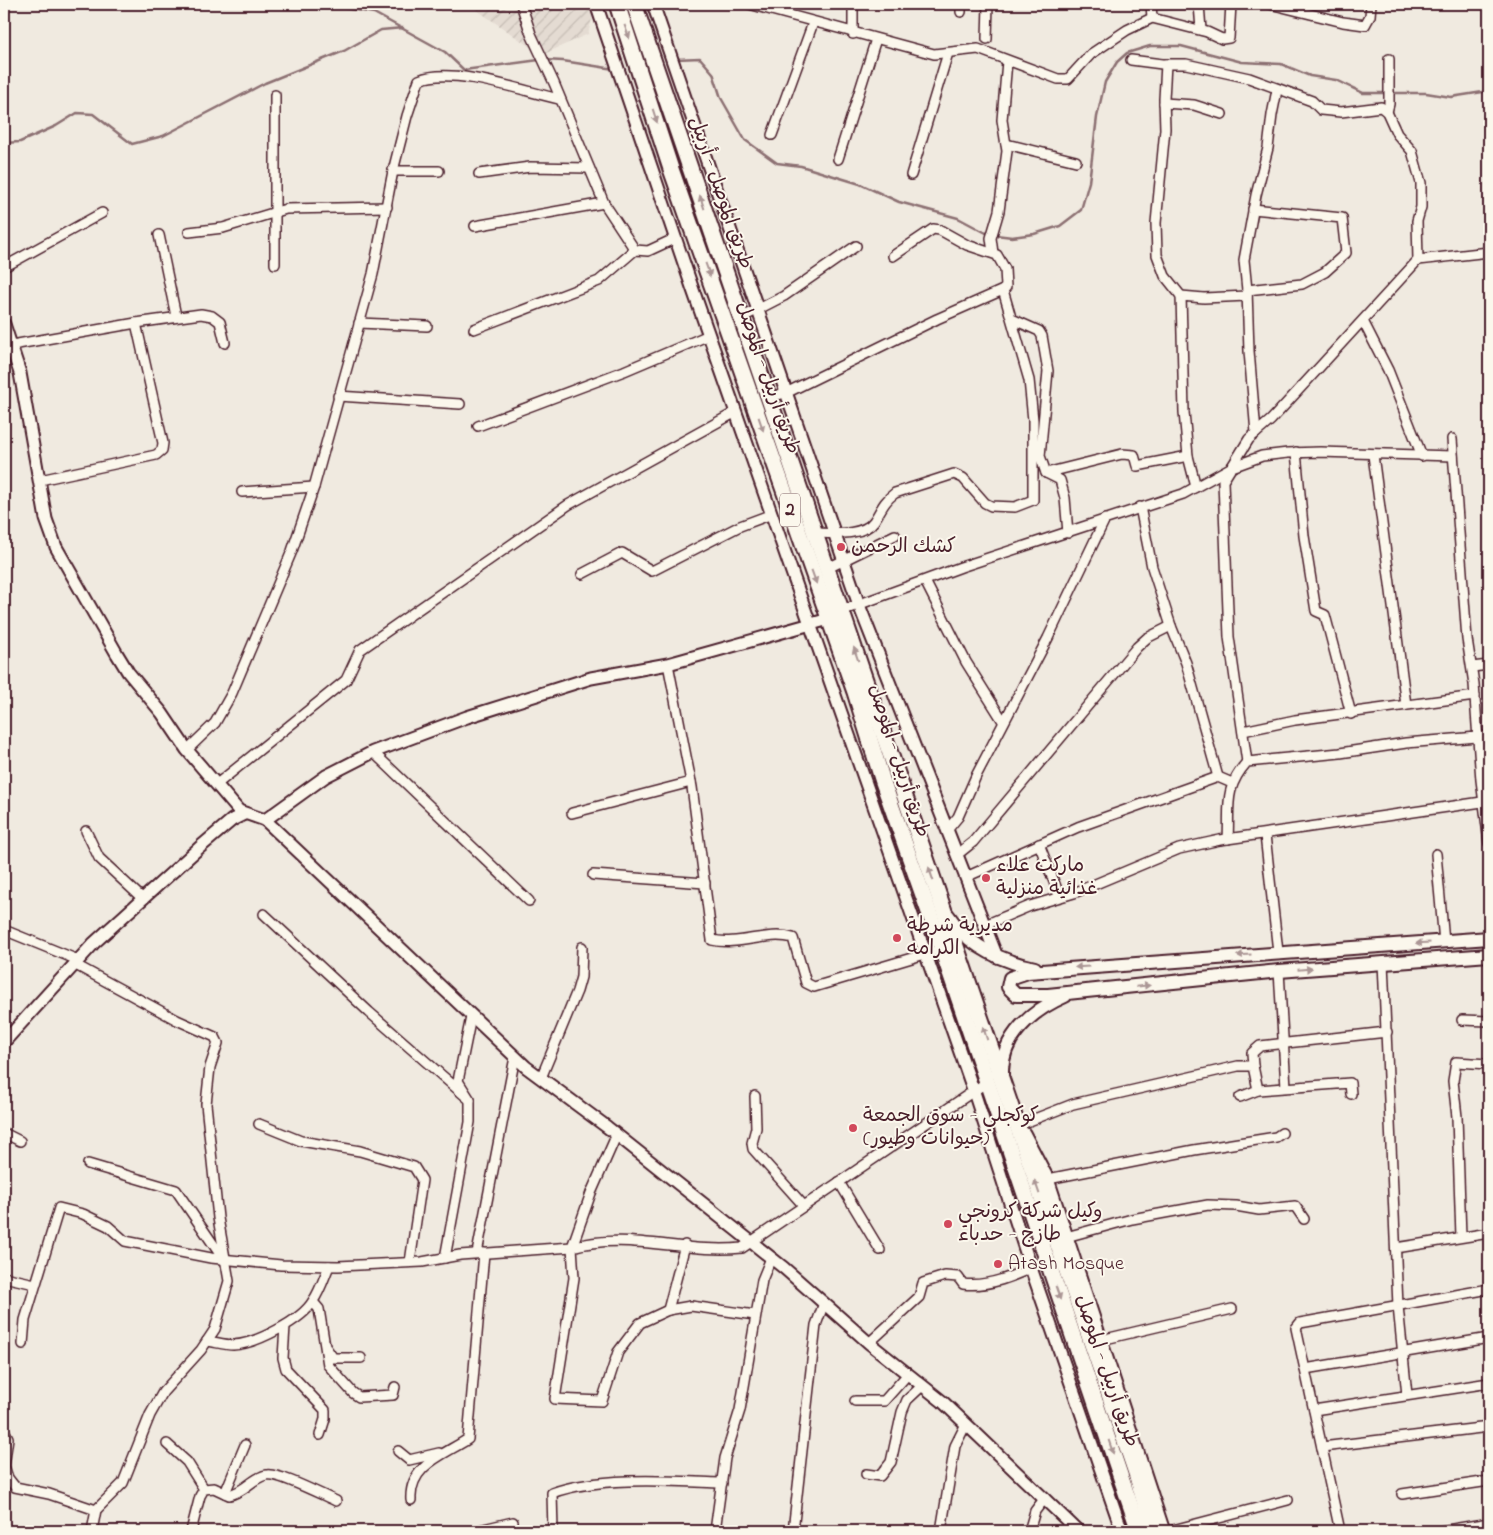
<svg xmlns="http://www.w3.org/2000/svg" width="1493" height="1535" font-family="'Indie Flower','Playpen Sans Arabic',sans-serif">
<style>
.industrial{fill:url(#industrial-furrows)}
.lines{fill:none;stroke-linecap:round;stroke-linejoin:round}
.stream{stroke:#8c6f72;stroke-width:2.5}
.street-casing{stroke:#4a1f2b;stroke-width:12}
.secondary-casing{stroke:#4a1f2b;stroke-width:15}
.primary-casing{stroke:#4a1f2b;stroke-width:16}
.highway-casing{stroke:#4a1f2b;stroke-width:19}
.street{stroke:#fbf7ec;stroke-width:9}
.secondary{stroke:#fbf7ec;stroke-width:11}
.primary{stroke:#fbf7ec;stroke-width:12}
.highway{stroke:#fbf7ec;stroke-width:15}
.oneway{fill:#ab9695}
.poi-dot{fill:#d1495b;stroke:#fbf7ec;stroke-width:2}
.labels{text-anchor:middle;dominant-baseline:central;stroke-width:4;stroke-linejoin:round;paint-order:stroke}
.shield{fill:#fbf7ec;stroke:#7f6065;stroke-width:1}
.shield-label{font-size:19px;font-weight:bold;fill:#4a1f2b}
.street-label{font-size:20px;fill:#4a1f2b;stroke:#fbf7ec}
.poi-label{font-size:20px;fill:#4a1f2b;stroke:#fbf7ec;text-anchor:start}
</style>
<defs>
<pattern id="industrial-furrows" width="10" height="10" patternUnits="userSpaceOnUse" patternTransform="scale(1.25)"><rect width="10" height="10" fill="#e4dbd2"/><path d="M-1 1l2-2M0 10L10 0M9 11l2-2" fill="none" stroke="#c5bcb4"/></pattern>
</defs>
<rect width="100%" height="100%" fill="#f0eae0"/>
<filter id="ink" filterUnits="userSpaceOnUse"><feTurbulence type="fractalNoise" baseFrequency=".02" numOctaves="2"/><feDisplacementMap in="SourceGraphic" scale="10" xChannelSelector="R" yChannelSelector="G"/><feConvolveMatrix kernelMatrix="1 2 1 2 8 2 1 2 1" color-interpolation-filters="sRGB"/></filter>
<g filter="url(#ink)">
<path class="industrial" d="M468,4H596L588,34L542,55Z"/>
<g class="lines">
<g class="stream">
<path d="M321,4L374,13L445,52L464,70L539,60"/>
<path d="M676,59L700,58L713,73L721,98L745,140L777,163L801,166L860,184L899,202L958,218L988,234L1012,237L1034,234L1060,226L1081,210L1089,182L1097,117L1105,82L1117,62L1127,53L1150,46H1181L1242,62L1281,64L1310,76L1336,80L1363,93H1386"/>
<path d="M545,60L563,61L614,69"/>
<path d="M1391,93H1426L1451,97L1489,91"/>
<path d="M4,143L20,142L56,126L77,113L93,114L132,144L163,136L265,83L344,51L381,30L403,28"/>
</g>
<g class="street-casing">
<g id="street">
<path d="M521,4L531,34L554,83L604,203L635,250"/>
<path d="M749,4L934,54L978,49L1058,79H1068L1091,54L1127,30L1152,18L1207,32L1222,39L1229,38L1231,4"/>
<path d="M1151,4L1152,18"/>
<path d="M1199,4L1201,30"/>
<path d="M1270,4L1343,22L1365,25L1370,16L1371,4"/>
<path d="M961,12V4"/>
<path d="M853,34V4"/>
<path d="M987,39L988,4"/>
<path d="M1131,60L1162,64H1186L1249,78L1312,101L1321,110L1341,112L1381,107L1387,112L1397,134L1412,151L1421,183V207L1417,221L1418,260L1271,420L1249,439L1223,481L1229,637L1247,762"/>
<path d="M1166,64L1164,99L1165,129L1156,223L1157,255L1165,276L1181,296"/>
<path d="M1164,103L1194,105L1222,114"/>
<path d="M1387,112L1389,104V59"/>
<path d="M772,135L813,23"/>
<path d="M1006,144L1076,161"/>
<path d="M838,159L876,39"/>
<path d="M393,171H439"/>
<path d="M479,174L530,167L589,168"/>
<path d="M911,175L948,53"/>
<path d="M475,226L604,203"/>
<path d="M189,232L223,228L286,209L387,207"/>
<path d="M159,235L176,316"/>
<path d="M993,253L991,238L999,211L1007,151L1002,120L1007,61"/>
<path d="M1418,260L1489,252"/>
<path d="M275,264V95"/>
<path d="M4,267L102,213"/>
<path d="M1247,290L1302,284L1325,272L1346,253L1342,218L1253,209"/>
<path d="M741,318L784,296L856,246"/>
<path d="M1012,319L1039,331L1042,336L1048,371L1040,456L1046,473L1060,480L1065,498L1068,533"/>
<path d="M1363,321L1388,370L1422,456"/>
<path d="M359,323L427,326"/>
<path d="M474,329L599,281L635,250L648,251L676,238"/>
<path d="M12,345L136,323L201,314L212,316L220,322L225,343"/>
<path d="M338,396L460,404"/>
<path d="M769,398L790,391L937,319L1003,290L1006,287L1005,269L997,255L967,245L940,230L933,229L893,256"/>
<path d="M478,426L624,371L709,335"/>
<path d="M1256,433L1249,351L1247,290L1244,260L1256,195L1268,148L1272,115L1277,90"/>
<path d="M1452,439L1467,639L1474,684L1481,780L1489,843"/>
<path d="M1296,452L1304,536L1316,611L1325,615L1351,714"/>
<path d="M1373,455L1406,705"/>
<path d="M1188,456L1184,412L1181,296L1204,298L1247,296"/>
<path d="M1046,473L1122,454L1134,455L1137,466L1188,456L1196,487"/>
<path d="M40,480L156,455L162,450L163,443L136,323"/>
<path d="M242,492L314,487"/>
<path d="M1140,507L1152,567L1171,626"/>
<path d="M814,533C831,533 863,537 874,521C881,510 884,501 895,493L954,474L963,478L985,503L991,506L1015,507L1033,500V420L1029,380L1003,290"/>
<path d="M826,569L895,535"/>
<path d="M582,574L622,553L652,571L740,526L772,514"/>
<path d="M925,581L966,662L1003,721"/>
<path d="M841,611L961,567L1183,494L1232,467L1262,456L1288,453L1320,452L1453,456"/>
<path d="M668,664L692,787L712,940C739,946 767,931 793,938L806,983L814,987L942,949"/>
<path d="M1472,667L1489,665"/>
<path d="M1243,731L1295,720L1475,696"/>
<path d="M187,750L215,723L232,693L292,551L314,487L373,274L393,171L407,116L419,80C453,66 523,91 559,99"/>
<path d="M373,752L529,901"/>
<path d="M217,784L346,680L360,650L568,505L736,412"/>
<path d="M572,813L691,782"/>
<path d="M948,829L958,817L976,776L1048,638L1105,519"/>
<path d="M86,831L99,858L143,899"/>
<path d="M1265,835L1278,952"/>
<path d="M1228,839C1230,807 1223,789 1247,762L1340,753L1406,743L1489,736"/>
<path d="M1039,844L1060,897"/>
<path d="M958,854L973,842L1137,647L1147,638L1171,626L1186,663L1218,777"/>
<path d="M1436,854L1444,942"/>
<path d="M593,875L705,883"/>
<path d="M966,877L1078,827L1218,777L1232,783"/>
<path d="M264,914L369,1012L470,1100"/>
<path d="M985,925L1030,906L1074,893L1179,849L1220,840L1489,801"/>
<path d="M4,930L78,960"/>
<path d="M1383,962L1398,1306L1407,1395"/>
<path d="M74,964L177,1020L215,1037L218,1043L210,1067L206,1104L218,1218L229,1281L215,1329L201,1350L163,1392L150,1415L123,1483L96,1510L92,1531"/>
<path d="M1279,971L1286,1087"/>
<path d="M1462,1020L1489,1021"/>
<path d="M1253,1066L1258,1090"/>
<path d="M541,1078L577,991L581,977L582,947"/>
<path d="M755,1096L756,1128L752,1143L753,1149L804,1206"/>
<path d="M1240,1097L1258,1090L1350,1083L1351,1094"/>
<path d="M259,1124L301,1141L360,1151L414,1167L422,1180L410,1262"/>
<path d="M1019,1125L1073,1104L1238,1066H1253L1252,1053L1260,1046L1387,1032"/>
<path d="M4,1133L20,1141"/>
<path d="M617,1134L591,1193L572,1247L574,1278L555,1399L602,1401L618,1352L640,1323L668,1310L691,1306L755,1315"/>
<path d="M88,1164L176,1190L224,1260"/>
<path d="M1048,1179L1194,1150L1276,1137L1282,1133"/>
<path d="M839,1182L880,1250"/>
<path d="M1066,1237L1132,1219L1208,1205L1236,1206L1259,1210L1295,1206L1304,1219"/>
<path d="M1461,1237L1457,1117L1453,1081L1456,1062L1489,1064"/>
<path d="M1396,1248L1489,1233"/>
<path d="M477,1253L515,1057"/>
<path d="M445,1258L470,1122V1100L458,1081L471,1017"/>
<path d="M4,1277L35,1284"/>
<path d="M313,1302L319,1309L328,1365L353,1393L359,1397L393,1395L395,1387"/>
<path d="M668,1310L685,1245"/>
<path d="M285,1326L283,1358L286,1369L325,1410V1419L320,1435"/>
<path d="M1101,1340L1232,1309"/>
<path d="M207,1341C215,1342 225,1345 233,1345C256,1344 302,1320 313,1301C320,1291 324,1278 329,1266"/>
<path d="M869,1343L919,1297L923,1283L945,1276L958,1277L963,1284C991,1288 1022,1272 1047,1261"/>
<path d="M23,1344L25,1320L59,1208L83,1214L108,1226L125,1241L211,1258L281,1265L338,1266L422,1262L460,1255L572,1247C627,1231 686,1254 742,1248L987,1082"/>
<path d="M327,1349L333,1358H361"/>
<path d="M1305,1369L1489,1338"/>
<path d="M855,1401H884L908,1374"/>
<path d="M1314,1410L1489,1383"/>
<path d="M4,1430L8,1438L4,1466L8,1478L15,1487L49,1494L96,1510"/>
<path d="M167,1444L187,1462L204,1489"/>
<path d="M1322,1447L1489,1427"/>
<path d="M398,1451L409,1460L439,1453"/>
<path d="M866,1474L880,1476L891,1462L902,1412L907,1400L922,1386"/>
<path d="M225,1493L245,1445"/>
<path d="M1402,1494L1489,1481"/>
<path d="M411,1500C409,1465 444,1455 468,1439L484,1253"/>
<path d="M191,1531L200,1496L204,1489L214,1488L229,1495C245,1492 252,1478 266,1475C278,1472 322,1495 336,1501"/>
<path d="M475,1531L513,1522"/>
<path d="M553,1531L552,1493C599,1476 672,1481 722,1483"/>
<path d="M715,1531L725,1458L740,1410L762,1280L771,1258"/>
<path d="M793,1531L816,1325L824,1303"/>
<path d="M941,1531L955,1446L966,1424"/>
<path d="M1029,1531L1035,1511L1045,1498"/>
<path d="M1169,1531L1288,1500"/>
<path d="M1340,1531L1296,1328L1300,1323L1489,1289"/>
<path d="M1441,1531L1489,1523"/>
</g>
</g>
<g class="secondary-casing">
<g id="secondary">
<path d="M596,4L692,287L974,1092L1031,1268L1122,1531"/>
<path d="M653,4L859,605L997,957"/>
<path d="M4,324L20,373L46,519L56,547L117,654L128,672L162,713L187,750L239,811L265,820L526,1067L607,1127L784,1268L869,1343L943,1402L1078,1531"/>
<path d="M265,820L326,776L373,752L467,717L591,678L668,664L829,619"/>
<path d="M4,1042L94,943L199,848L232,820L244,814"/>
<path d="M1024,1133L1048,1179L1164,1531"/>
</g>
</g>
<g class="primary-casing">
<g id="primary">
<path d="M948,915C968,946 1000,961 1035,968"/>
<path d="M1489,938L1028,972L1010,978L1008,987L1016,995H1048L1279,971L1489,955"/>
<path d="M1002,1074C1001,1036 1033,1010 1065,996"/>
</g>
</g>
<g class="highway-casing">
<g id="highway">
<path d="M617,4L671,169L855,692L883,782L942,949L1139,1531"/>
<path d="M634,4L1136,1473L1153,1531"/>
</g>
</g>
<use href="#street" class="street"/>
<use href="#secondary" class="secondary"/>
<use href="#primary" class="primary"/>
<use href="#highway" class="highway"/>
</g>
<defs><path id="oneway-solid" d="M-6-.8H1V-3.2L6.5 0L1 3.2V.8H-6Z" transform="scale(1.25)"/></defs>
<g class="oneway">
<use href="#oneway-solid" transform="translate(627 32) rotate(70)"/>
<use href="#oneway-solid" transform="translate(655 116) rotate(72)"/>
<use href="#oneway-solid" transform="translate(702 202) rotate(-109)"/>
<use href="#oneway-solid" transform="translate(708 270) rotate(70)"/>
<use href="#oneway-solid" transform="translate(761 424) rotate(71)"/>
<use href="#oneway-solid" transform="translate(814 577) rotate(70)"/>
<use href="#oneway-solid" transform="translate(856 654) rotate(-109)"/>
<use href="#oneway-solid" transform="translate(931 874) rotate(-109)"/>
<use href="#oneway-solid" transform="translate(1423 943) rotate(176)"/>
<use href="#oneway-solid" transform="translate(1244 955) rotate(176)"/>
<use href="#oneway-solid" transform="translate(1082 967) rotate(176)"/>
<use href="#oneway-solid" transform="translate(1305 969) rotate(-5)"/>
<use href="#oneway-solid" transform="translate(1143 986) rotate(-6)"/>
<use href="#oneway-solid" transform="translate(985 1033) rotate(-108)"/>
<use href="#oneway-solid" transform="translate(1037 1187) rotate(-109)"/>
<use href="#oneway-solid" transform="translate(1058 1293) rotate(71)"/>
<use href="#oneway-solid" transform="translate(1111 1447) rotate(71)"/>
</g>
</g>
<g class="poi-dot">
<circle cx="841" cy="547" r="5"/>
<circle cx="986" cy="878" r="5"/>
<circle cx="897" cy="938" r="5"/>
<circle cx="853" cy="1128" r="5"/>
<circle cx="948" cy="1224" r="5"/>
<circle cx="998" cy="1264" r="5"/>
</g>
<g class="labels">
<rect class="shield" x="780" y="493.5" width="20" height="33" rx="4"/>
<g class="shield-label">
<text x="790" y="510">2</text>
</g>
<g class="street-label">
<text transform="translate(720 193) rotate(71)">طريق الموصل - أربيل</text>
<text transform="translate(767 378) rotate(71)">طريق أربيل - الموصل</text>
<text transform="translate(898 761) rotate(72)">طريق أربيل - الموصل</text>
<text transform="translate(1106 1371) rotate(71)">طريق أربيل - الموصل</text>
</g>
<g class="poi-label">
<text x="851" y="547">كشك الرحمن</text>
<text x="996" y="866">ماركت علاء<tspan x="996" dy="23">غذائية منزلية</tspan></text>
<text x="907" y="926">مديرية شرطة<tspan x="907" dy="23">الكرامه</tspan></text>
<text x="863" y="1116">كوكجلي - سوق الجمعة<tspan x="863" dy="23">(حيوانات وطيور)</tspan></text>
<text x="958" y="1212">وكيل شركة كرونجي<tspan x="958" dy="23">طازج - حدباء</tspan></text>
<text x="1008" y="1264">Atash Mosque</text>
</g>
</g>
<rect width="1493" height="1535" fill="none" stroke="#fbf7ec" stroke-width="20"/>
<rect x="10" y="10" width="1473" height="1515" fill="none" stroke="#4a1f2b" stroke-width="2" filter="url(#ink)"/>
</svg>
